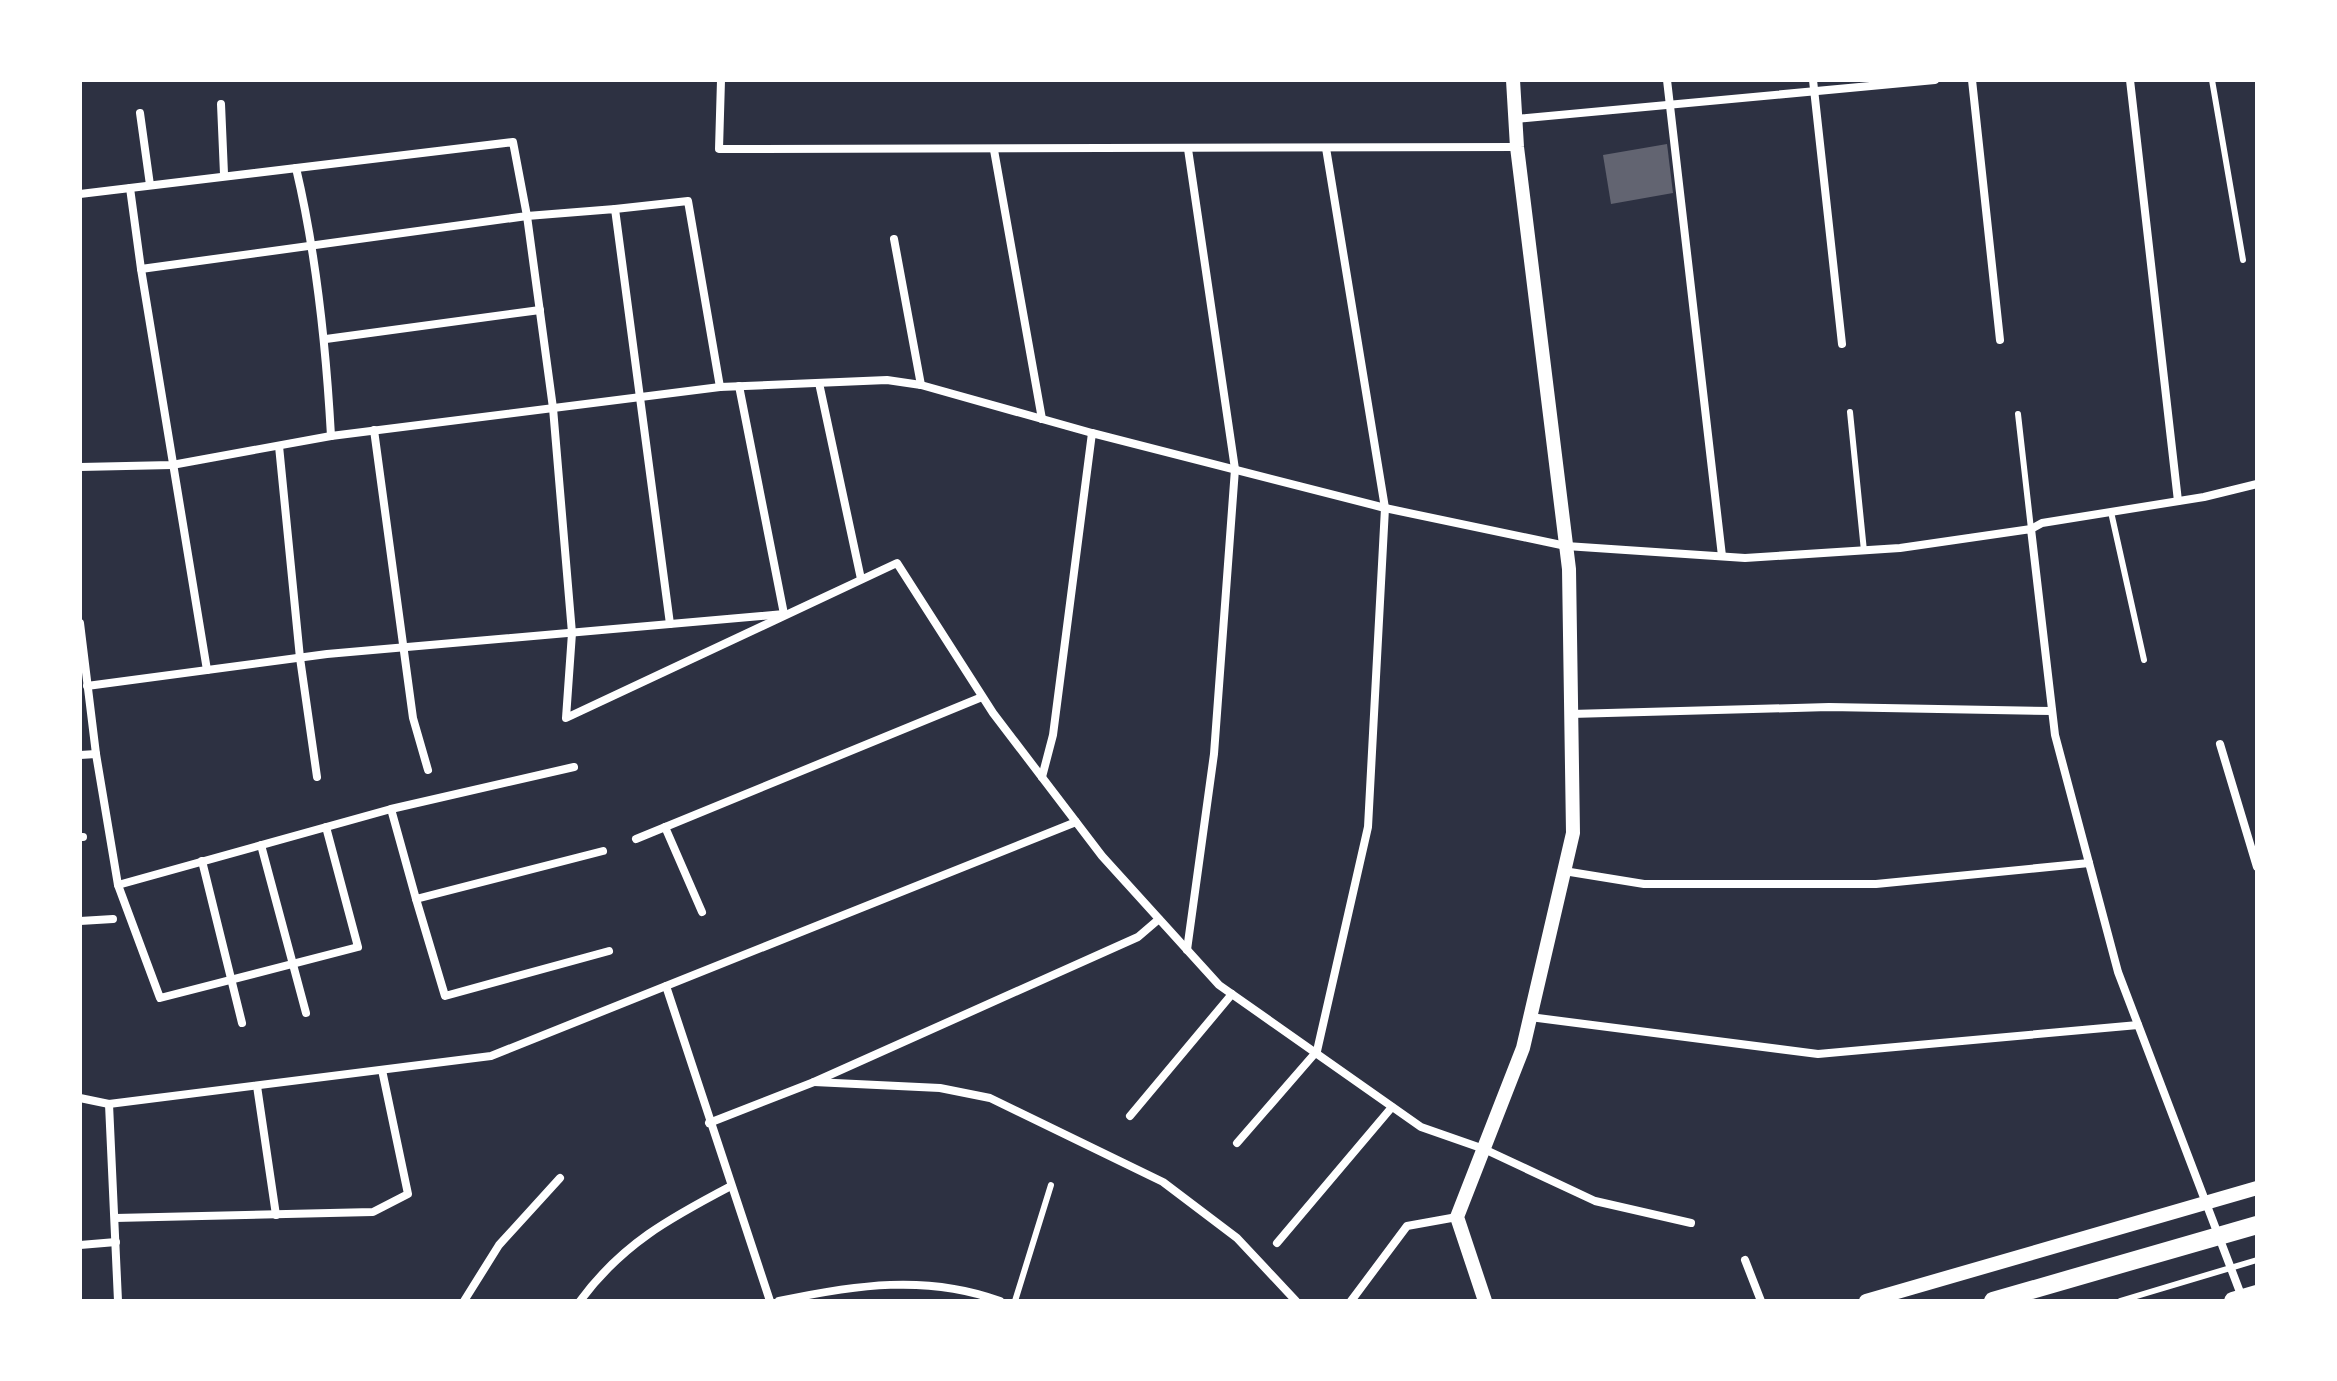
<svg xmlns="http://www.w3.org/2000/svg" width="2337" height="1381" font-family="Rubik,sans-serif">
<style>
.building{fill:#626471}
.lines{fill:none;stroke-linecap:round;stroke-linejoin:round}
.service{stroke:#fff;stroke-width:6}
.minor{stroke:#fff;stroke-width:8}
.tertiary{stroke:#fff;stroke-width:14}
.primary{stroke:#fff;stroke-width:18}
</style>
<rect width="100%" height="100%" fill="#2d3142"/>
<path class="building" d="M1667,144L1673,193L1611,204L1603,155Z"/>
<g class="lines">
<g class="service">
<path d="M2212,80L2243,260"/>
<path d="M1850,412L1864,551"/>
<path d="M2018,414L2031,529"/>
<path d="M2111,512L2144,660"/>
<path d="M1015,1301L1051,1185"/>
<path d="M2120,1301L2257,1260"/>
</g>
<g class="minor">
<path d="M721,80L719,149L1517,147"/>
<path d="M1667,80L1722,556"/>
<path d="M1813,80L1842,344"/>
<path d="M1972,80L2000,340"/>
<path d="M2130,80L2178,501"/>
<path d="M221,104L224,174"/>
<path d="M140,113L150,185"/>
<path d="M1516,119L1935,80"/>
<path d="M994,150L1042,419"/>
<path d="M296,168C317,257 326,345 331,436"/>
<path d="M130,188L141,269"/>
<path d="M80,194L513,142L527,216L141,269L207,670"/>
<path d="M615,209L688,201L720,387"/>
<path d="M894,239L921,385"/>
<path d="M326,339L540,310"/>
<path d="M819,383L861,579"/>
<path d="M374,430L413,718L428,770"/>
<path d="M279,446L300,658L317,777"/>
<path d="M80,467L172,465L331,436L720,387L887,380L921,385L1092,433"/>
<path d="M2031,529L2042,523L2204,497L2257,484"/>
<path d="M80,623L96,754L118,885L160,998L358,947L326,827"/>
<path d="M670,624L615,209L527,216L553,408L572,633L566,718L897,563L993,713L1102,856L1219,985L1421,1127L1484,1149L1595,1201L1691,1223"/>
<path d="M87,686L327,654L784,614L739,386"/>
<path d="M1571,714L1829,707L2052,711"/>
<path d="M2220,744L2257,867"/>
<path d="M80,755L96,754"/>
<path d="M1042,777L1053,735L1092,433L1385,508L1566,546L1745,558L1900,548L2031,529L2055,735L2118,972L2243,1300"/>
<path d="M391,809L416,899L603,851"/>
<path d="M665,827L702,912"/>
<path d="M80,837H83"/>
<path d="M636,839L982,697"/>
<path d="M261,845L306,1013"/>
<path d="M202,861L242,1023"/>
<path d="M1564,871L1644,884H1876L2089,863"/>
<path d="M118,885L391,809L574,767"/>
<path d="M416,899L445,996L609,951"/>
<path d="M80,921L113,919"/>
<path d="M1187,950L1214,754L1235,469L1188,149"/>
<path d="M666,986L770,1301"/>
<path d="M1530,1017L1818,1054L2138,1025"/>
<path d="M814,1082L940,1088L990,1098L1163,1182L1237,1238L1296,1301"/>
<path d="M257,1086L276,1215"/>
<path d="M80,1098L109,1104L491,1056L1076,822"/>
<path d="M109,1104L118,1301"/>
<path d="M1130,1116L1232,994"/>
<path d="M709,1123L814,1082L1138,937L1159,919"/>
<path d="M1237,1143L1317,1051L1368,827L1385,508L1326,148"/>
<path d="M115,1218L373,1212L408,1194L382,1070"/>
<path d="M1277,1243L1392,1107"/>
<path d="M80,1245L116,1242"/>
<path d="M1745,1260L1761,1301"/>
<path d="M464,1301L499,1245L560,1178"/>
<path d="M580,1301C622,1244 670,1218 731,1186"/>
<path d="M779,1301C854,1285 927,1274 1000,1301"/>
<path d="M1351,1301L1407,1226L1457,1217"/>
</g>
<g class="tertiary">
<path d="M1485,1301L1457,1217L1523,1048L1573,833L1569,569L1517,147L1513,80"/>
<path d="M1866,1301L2257,1188"/>
</g>
<g class="primary">
<path d="M1993,1301L2257,1225"/>
<path d="M2233,1301L2257,1294"/>
</g>
</g>
<rect width="2337" height="1381" fill="none" stroke="#ffffff" stroke-width="164"/>
</svg>
